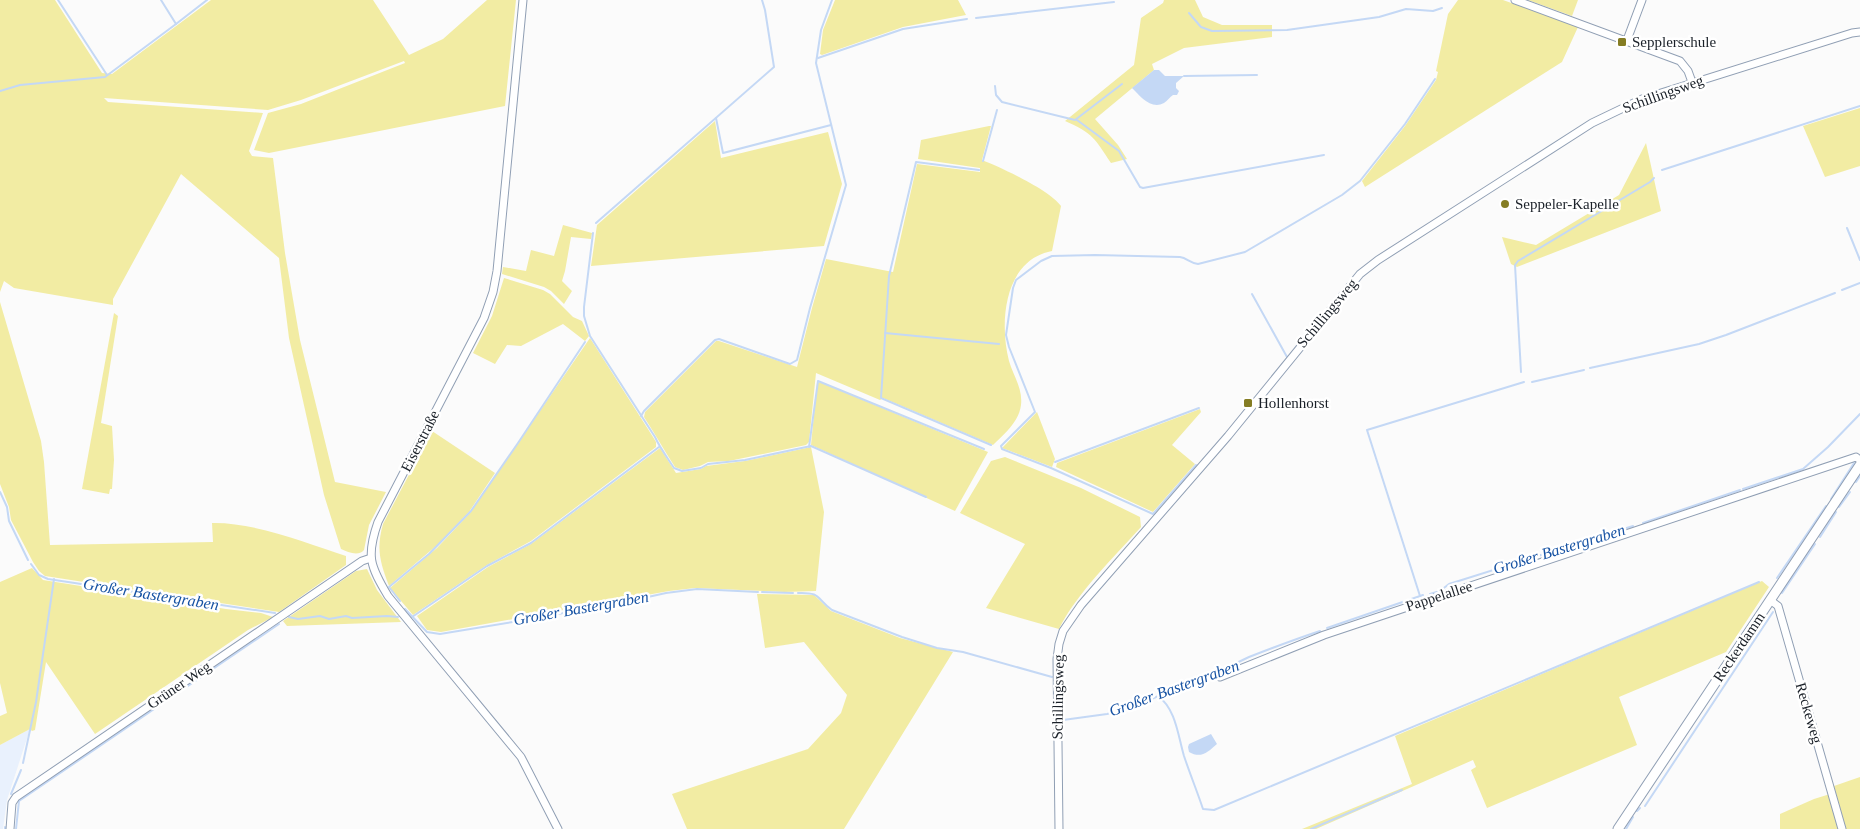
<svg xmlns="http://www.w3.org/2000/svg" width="1860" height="829" font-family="'Times New Roman',serif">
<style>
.built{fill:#e9f1fd}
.green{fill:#f2eca3}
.water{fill:#c4d8f5}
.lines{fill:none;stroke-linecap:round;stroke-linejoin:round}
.stream{stroke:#c4d8f5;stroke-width:2}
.minor-casing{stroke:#909fb4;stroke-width:9}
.tertiary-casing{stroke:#909fb4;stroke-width:11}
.minor{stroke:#fff;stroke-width:7}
.tertiary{stroke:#fff;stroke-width:9}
.poi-dot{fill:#857d24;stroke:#fff;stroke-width:2}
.labels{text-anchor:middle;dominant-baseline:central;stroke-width:5;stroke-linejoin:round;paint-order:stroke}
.poi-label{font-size:15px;fill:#1a2028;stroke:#fff;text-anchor:start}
.street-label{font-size:15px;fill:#1a2028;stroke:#fff}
.water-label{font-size:16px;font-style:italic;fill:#1652a3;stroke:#fff}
</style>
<rect width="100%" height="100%" fill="#fbfbfb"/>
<path class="built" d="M30,729L7,800L3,829H0V745Z"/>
<g class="green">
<path d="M0,0H55L102,73L112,74L211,0H373L409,55L443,39L487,0H516L505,106L269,153L254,150L268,113L301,104L405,63L404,61L301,100L268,110L104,98L108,102L263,113L249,151L252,156L273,158L285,253L300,340L335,482L386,492L369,525L364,550C358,557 348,552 341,549L324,495L289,338L279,258L181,174L113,299V305L14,288L4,281L0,292Z"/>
<path d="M835,0H958L966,15L903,27L822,55L820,54L823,30Z"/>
<path d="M1164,0H1195L1203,17L1222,25H1272V37L1184,48L1152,64L1154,70L1095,119L1118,145L1127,159L1111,163C1095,139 1093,133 1065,121L1134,65L1141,18L1163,3Z"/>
<path d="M1458,0H1503L1578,27L1562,62L1365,187L1362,181L1405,126L1436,80L1438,72L1436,71L1448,14Z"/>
<path d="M1528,0H1578L1572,16Z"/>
<path d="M1860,108V166L1825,177L1803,126Z"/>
<path d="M715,121L721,158L828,132L842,184L824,246L591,266L597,225Z"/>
<path d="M989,126H991L982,160C1002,168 1050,190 1061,206L1052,251C1004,260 999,322 1009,361C1013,375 1023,389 1021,405C1019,422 1004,434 993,445L883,398L880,400L816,373L809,442L806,445L729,461L708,462L700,466L683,470L675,467C664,450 655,434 644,417L645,412L716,341H719L797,367L812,308L826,259L893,272L917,164L980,172V168L918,159L921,140Z"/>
<path d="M1646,143L1661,211L1517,267L1511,264L1502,237L1536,245L1619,195Z"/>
<path d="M563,225L592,233L591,239L571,237L565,271L562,281L572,291L564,304L551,291L544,287L502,274L503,267L526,271L531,250L554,256Z"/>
<path d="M504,278L543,290L550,294L573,317L582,321L589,336L585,341L563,324L521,346L507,345L495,364L473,353L492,316Z"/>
<path d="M0,302L41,441L44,462L50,545L213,542L212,523C254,522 306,543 346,556V565L279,612L45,576L39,571L33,562L11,520L9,507L0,484Z"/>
<path d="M114,313L118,316L101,423L112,426L114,460L112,489H110L109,494L82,489Z"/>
<path d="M590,338L653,437L656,442V447L531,541L487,565L413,615L390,588L437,548L470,513Z"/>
<path d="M820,382L988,452L955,511L811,445L817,383Z"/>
<path d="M1200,409L1201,412L1172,445L1195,464L1153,512L1056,467L1057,463Z"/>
<path d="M1037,412L1055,459L1052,467L1002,448Z"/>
<path d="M432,431L495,473L469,512L436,546L389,586C380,562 376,549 383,524Z"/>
<path d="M811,447L824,512L816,591L784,592L695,588L669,591L441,632L427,630L417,616L488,567L531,544L660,448L676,473L701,469L706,466L745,461Z"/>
<path d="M1005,457L1081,488L1140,517L1141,527C1115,556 1076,594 1059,629L986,608L1025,544L960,513L991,461Z"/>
<path d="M32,568L43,580L226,609L261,613L273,617L248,630L95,734L46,662L35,730L32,731L30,729L0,745V716L7,713L0,683V582Z"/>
<path d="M367,569L377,590L401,622L287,626L283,621L356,571Z"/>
<path d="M1762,581L1769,587L1726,652L1619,697L1637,745L1487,808L1471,770L1476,767L1473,760L1316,829H1302L1412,784L1395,736Z"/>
<path d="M757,594L814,595L831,611L900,638L953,652L844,829H687L672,794L808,749L841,713L847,695L804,642L765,648Z"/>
<path d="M1860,777V829H1846L1834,786Z"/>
<path d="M1830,794L1839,829H1780V814L1814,799Z"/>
</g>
<g class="water">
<path d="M1154,70H1159L1165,76H1184L1176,83V88L1179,91L1177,95H1173C1170,97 1167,101 1164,103C1151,110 1140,96 1132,88Z"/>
<path d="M1211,734L1217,744C1208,752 1201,759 1189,752L1188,747L1189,744Z"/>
</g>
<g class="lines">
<g class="stream">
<path d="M58,0L107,75"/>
<path d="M161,0L176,24L207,0"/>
<path d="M1189,13L1201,27L1212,31L1287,30L1379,17L1406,9L1433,11L1442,8"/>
<path d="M976,18L1114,2"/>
<path d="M818,58L903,29L967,19"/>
<path d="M1184,76L1257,75"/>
<path d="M995,86L996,95L1002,102L1075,120L1122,84"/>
<path d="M0,91L20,85L105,77L176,24"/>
<path d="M716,118L723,153L831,125"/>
<path d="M1077,120L1119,151L1140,187L1143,188L1324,155"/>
<path d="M983,161L997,110"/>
<path d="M979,170L916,162L889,276L881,398L991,445"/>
<path d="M1662,170L1860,106"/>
<path d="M596,223L774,67L765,10L762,0"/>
<path d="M1847,228L1860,260"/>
<path d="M593,233L584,307V316L590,336L655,437C660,448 667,457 674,468L682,471L701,468L708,464L745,460L811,446L926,497"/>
<path d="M1842,290L1860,283"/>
<path d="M1252,294L1287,357"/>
<path d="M885,333L999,344"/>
<path d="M1590,368L1699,344L1726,335L1835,293"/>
<path d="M1521,372L1515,265L1518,261L1650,182L1654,178"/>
<path d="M1532,382L1584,370"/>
<path d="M641,416L644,411L715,340L719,339L790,364L797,360L810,308L846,185L816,63L821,30L832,0"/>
<path d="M809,447L818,381L984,449"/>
<path d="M1055,462L1199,408"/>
<path d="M1196,465L1153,514L1051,468L1002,449L1001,446L1035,412L1009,347L1006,335L1013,288L1016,280L1041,261L1052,256L1095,255L1180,257C1187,258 1190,263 1198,264L1245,252L1342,195L1360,181L1405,124L1435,79"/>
<path d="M1856,482L1860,476"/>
<path d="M1743,489L1803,469L1828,447L1860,414"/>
<path d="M0,492L7,507L9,521L28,560"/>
<path d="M1831,499L1854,463"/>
<path d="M1839,507L1850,492"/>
<path d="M1643,523L1740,490"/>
<path d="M1820,537L1836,512"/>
<path d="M31,564L39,575L48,579L275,613"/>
<path d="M1777,578L1826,506"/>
<path d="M762,592L793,593"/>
<path d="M798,593C822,592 816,599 832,610L902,637L937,648L963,652L1052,677"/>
<path d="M1782,593L1815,544"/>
<path d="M1430,594L1440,591L1449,584L1633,526"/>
<path d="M1420,596L1367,430L1524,382"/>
<path d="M400,601L389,587L429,554L471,511L518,443L585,342"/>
<path d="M405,609L427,632L440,634L549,616L597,606L616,604L666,593L697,589L758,592"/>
<path d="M289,617L298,619L320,616L329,619L346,616L352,618L387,616L398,617"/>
<path d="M412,617L487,566L531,543L659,447"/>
<path d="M1327,628L1423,595"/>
<path d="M1060,681L1062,683L1061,713"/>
<path d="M1158,696C1176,709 1178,736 1184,756C1190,774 1197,791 1203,809L1214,810L1759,582"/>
<path d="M1060,717L1063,720L1107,714L1133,707L1209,674C1223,672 1235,663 1249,657C1272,648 1296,639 1320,631"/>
<path d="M23,763L36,702L54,579"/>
<path d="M11,794L21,770"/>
<path d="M1645,806L1773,612"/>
<path d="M1637,811L1640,808"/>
<path d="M5,829V827"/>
<path d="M16,829L19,801L279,624"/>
<path d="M1311,829L1402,790"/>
<path d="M1626,829L1633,817"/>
</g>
<g class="minor-casing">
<g id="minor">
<path d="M523,0L497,271L493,292L484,318L378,522C366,556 370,566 388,596L521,757L558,829"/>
<path d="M1515,0L1680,61L1688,71L1692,82"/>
<path d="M1627,40L1642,0"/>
<path d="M1770,600L1778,606L1842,829"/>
<path d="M1220,677L1324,635L1856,457L1860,460"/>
<path d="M10,829L12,803L16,797L362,561L371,558"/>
<path d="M1059,829L1057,659L1059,644L1063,631L1081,605L1228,436L1360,274L1378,260L1592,123L1642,99L1852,33L1860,32"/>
</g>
</g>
<g class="tertiary-casing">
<path id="tertiary" d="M1618,829L1860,465"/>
</g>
<use href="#minor" class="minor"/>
<use href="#tertiary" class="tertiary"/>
</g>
<g class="poi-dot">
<rect x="1617" y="37" width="10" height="10" rx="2.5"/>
<circle cx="1505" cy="204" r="5"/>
<rect x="1243" y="398" width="10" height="10" rx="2.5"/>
</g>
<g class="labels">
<g class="poi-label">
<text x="1632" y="42">Sepplerschule</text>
<text x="1515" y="204">Seppeler-Kapelle</text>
<text x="1258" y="403">Hollenhorst</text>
</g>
<g class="street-label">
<text transform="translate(1663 94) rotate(-20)">Schillingsweg</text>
<text transform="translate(1327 313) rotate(-50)">Schillingsweg</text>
<text transform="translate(420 441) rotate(-63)">Eiserstraße</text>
<text transform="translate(1439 596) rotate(-18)">Pappelallee</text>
<text transform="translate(1739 647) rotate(-56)">Reckerdamm</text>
<text transform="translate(179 685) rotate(-34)">Grüner Weg</text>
<text transform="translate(1058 697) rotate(-89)">Schillingsweg</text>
<text transform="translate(1809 713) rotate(74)">Reckeweg</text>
</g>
<g class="water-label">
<text transform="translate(1559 549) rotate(-17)">Großer Bastergraben</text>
<text transform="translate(151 594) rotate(9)">Großer Bastergraben</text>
<text transform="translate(581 608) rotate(-10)">Großer Bastergraben</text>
<text transform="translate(1174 688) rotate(-20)">Großer Bastergraben</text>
</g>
</g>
</svg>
